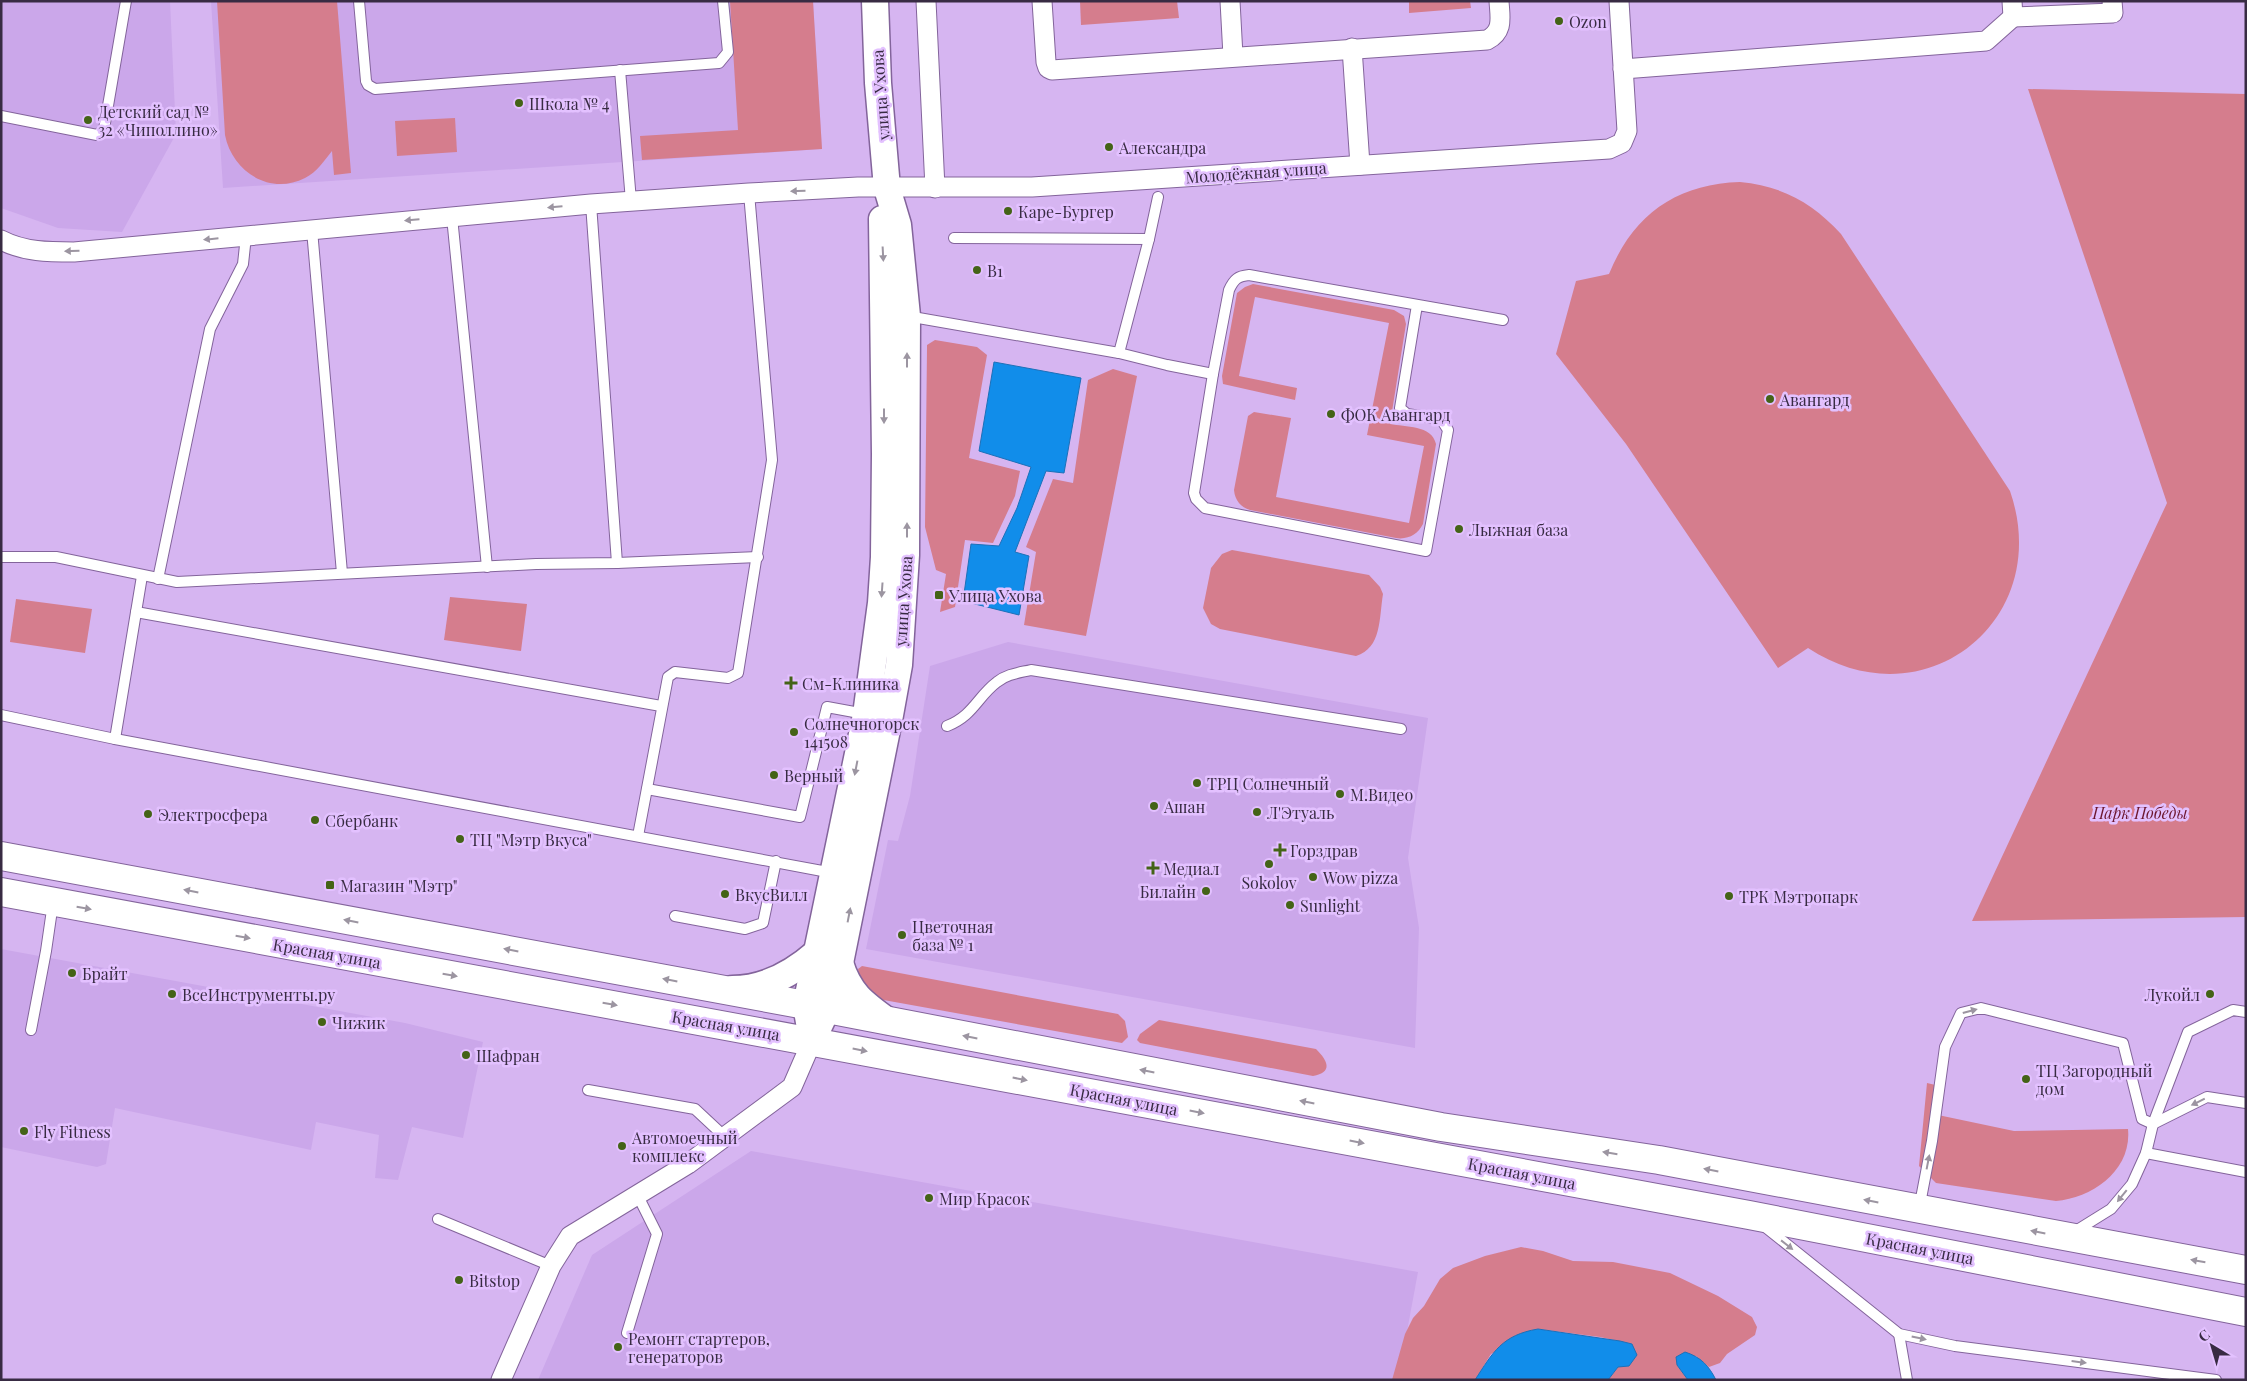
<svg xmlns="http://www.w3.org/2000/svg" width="2247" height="1381" font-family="'Playfair Display',serif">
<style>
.built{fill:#cba7ea}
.green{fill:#d57d8d}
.water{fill:#118dea;stroke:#1d70b8}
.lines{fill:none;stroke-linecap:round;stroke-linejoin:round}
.lane-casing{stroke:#83649b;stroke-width:12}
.street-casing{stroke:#83649b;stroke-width:21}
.secondary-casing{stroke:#83649b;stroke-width:29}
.highway-casing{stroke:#83649b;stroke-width:30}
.lane{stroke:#fff;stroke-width:10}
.street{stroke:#fff;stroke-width:19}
.secondary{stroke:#fff;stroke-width:26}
.highway{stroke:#fff;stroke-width:28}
.oneway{fill:#9c95a1}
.poi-dot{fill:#446317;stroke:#e3c1ff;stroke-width:2}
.labels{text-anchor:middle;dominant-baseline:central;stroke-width:5;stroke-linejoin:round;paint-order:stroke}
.poi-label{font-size:16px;fill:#382b43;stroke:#e3c1ff;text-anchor:start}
.street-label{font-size:16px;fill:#382b43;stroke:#e3c1ff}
.park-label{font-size:16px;font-style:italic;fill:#6d172f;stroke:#e3c1ff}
</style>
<rect width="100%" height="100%" fill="#d6b5f1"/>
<g class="built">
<path d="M1,1H170L176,134L122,232L58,228L1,208Z"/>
<path d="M211,1H813L822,149L223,188Z"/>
<path d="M1008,642L1428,718L1408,858L1419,928L1415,1048L866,949L888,840L898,841L910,796L930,666Z"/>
<path d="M1,949L405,1023L483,1042L463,1138L412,1127L398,1180L375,1178L379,1135L316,1122L311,1150L115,1108L106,1164L97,1167L1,1147Z"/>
<path d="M751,1151L1418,1272L1398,1380H538L592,1255Z"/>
</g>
<g class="green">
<path d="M217,1H337L351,173L334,175L332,151C324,161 317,172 305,178C269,196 232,171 225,135Z"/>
<path d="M730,1H813L822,149L642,160L640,136L738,130Z"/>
<path d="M1080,1H1177L1179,18L1081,25Z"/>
<path d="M1409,1H1470L1471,8L1409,13Z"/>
<path d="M2028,89L2246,94V917L1972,921L2167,503Z"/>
<path d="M455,118L457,152L397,156L395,121Z"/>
<path d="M1740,182C1782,186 1813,203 1841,234L2010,491C2055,621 1923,724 1808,648L1778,668L1626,444L1556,354L1576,281L1609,274C1633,215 1676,184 1740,182Z"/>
<path d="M1253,284L1394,310L1404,316L1406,324L1390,424C1405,427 1432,425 1436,444L1423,524C1418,534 1408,540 1396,538L1250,510C1241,507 1235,501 1234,490L1248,416L1254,412L1291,418L1276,497L1409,523L1424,446L1367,435L1389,323L1255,297L1239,376L1297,388L1295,400L1223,384L1222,376L1237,293L1245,287Z"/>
<path d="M935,340L977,347L987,355L969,458L1020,471L1015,496L993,543L965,540L955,607L940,612L946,574L936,570L925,527L927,349V345Z"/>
<path d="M1113,369L1137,376L1086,636L1024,625L1036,552L1026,547L1053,479L1073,483L1088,380Z"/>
<path d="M1232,550L1369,575L1380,587L1383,594C1379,618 1382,648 1356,656L1220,629L1211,624L1203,608L1211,568L1222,554Z"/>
<path d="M450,597L527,604L521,651L444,640Z"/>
<path d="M16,599L92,609L85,653L10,642Z"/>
<path d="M862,966L1118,1014L1125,1021L1128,1037L1122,1043L878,999C868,993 859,981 858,969Z"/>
<path d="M1159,1020L1316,1049C1327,1060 1334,1072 1313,1076L1140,1043L1137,1040L1140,1034Z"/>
<path d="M1927,1083L1944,1087L1938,1115L2014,1131L2128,1129C2132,1170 2093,1198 2056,1201L1936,1183L1919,1166Z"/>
<path d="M1521,1247L1543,1251L1573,1261L1613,1262L1670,1273L1718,1296L1752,1317L1757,1327L1755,1335L1727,1354L1720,1363L1709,1367L1696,1356L1677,1365L1688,1380H1608L1618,1367L1632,1344L1600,1337L1538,1329L1491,1354L1475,1380H1392L1405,1334L1413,1318L1424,1306L1440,1279L1453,1268L1485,1256Z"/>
</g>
<g class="water">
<path d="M994,362L1081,378L1064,473L1046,471L1015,552L1029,556L1019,615L963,601L971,544L999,546L1017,508L1031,467L979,451Z"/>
<path d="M1538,1329L1620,1341L1632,1344L1637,1355L1629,1366L1618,1367L1608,1380H1475C1493,1352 1502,1335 1538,1329Z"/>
<path d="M1685,1352C1701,1357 1709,1366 1716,1380H1688L1677,1365L1676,1357Z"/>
</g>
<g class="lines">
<g class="lane-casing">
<g id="lane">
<path d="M359,1L366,81L368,85L375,89L719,63L728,52L723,1"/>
<path d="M620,70L631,201"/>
<path d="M1,116L97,135L104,129L126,1"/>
<path d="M591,204L617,563"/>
<path d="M452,217L487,567"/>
<path d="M312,230L342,573"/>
<path d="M954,238L1149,239"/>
<path d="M1417,305L1400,408L1407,414L1441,419L1448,430L1426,551L1205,508L1196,499L1194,493L1213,374L1229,290C1234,279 1238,276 1249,275L1503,320"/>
<path d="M907,316L1119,353L1167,365L1213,374"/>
<path d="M1119,353L1149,239L1158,197"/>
<path d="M1,557H56L177,582L536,564L617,563L758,557"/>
<path d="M158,579L210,329L243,264L246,236"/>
<path d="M136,612L661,706"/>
<path d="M1,715L115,739L833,873"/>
<path d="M947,726C974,715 977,697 997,682C1007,674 1018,673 1031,670L1401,729"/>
<path d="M115,739L142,576"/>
<path d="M647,789L800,817L827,707L865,714"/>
<path d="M638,836L668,677L675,672L728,678L738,673L772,460L749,193"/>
<path d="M675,916L745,929L763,923L776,861"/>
<path d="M31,1030L46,951L53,903"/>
<path d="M588,1090L695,1109L725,1137"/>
<path d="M2146,1153L2246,1172"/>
<path d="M1919,1209L1932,1141L1945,1047L1961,1013L1981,1008L2123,1043L2142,1119L2153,1124L2207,1097L2246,1103"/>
<path d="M438,1219L551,1266"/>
<path d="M1764,1226L1899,1334L1955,1346L2216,1380"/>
<path d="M2074,1232L2111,1209L2132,1184L2146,1153L2153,1124L2188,1032L2233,1010L2246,1012"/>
<path d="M627,1333L657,1234L637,1194"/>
<path d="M1899,1334L1907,1380"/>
</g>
</g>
<g class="street-casing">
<g id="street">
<path d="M926,1L935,188"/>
<path d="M1042,1L1046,62L1048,68L1052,70L1487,40C1504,31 1500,18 1499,1"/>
<path d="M1230,1L1233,56"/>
<path d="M2012,1L2013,17L2113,13L2112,1"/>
<path d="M1352,48L1360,165"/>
<path d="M1623,69L1986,41L2013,17"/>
<path d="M1,240C24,252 49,252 74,252L591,204L749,193L858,187H1032L1609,149L1622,143L1627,131L1619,1"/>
<path d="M501,1380L551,1266L570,1236L688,1164L792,1087L812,1041"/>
</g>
</g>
<g class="secondary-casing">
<g id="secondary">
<path d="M840,963C849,993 863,1003 888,1021"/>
<path d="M732,989C765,989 792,974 816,953"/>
<path d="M810,1028L806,1005L866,715L881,603L884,557L885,454L882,219"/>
<path d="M812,1041L827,1009L840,963L890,715L899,665L906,555L907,316L898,225L887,188L878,83L875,1"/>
</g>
</g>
<g class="highway-casing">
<g id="highway">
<path d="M1,856L827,1009L1441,1127L1659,1160L2246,1270"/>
<path d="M1,892L1749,1215L2246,1312"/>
</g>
</g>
<use href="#lane" class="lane"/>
<use href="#street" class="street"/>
<use href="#secondary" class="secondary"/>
<use href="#highway" class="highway"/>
</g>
<defs><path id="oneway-solid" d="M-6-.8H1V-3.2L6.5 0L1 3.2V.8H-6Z" transform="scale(1.25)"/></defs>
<g class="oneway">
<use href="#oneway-solid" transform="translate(798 191) rotate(178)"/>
<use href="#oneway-solid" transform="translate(555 207) rotate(175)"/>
<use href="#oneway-solid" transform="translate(412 220) rotate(175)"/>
<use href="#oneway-solid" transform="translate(211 239) rotate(174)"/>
<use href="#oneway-solid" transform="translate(72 251) rotate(178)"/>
<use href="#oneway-solid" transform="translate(883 254) rotate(87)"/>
<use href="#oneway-solid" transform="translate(907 360) rotate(-90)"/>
<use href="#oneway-solid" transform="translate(884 416) rotate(90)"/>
<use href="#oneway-solid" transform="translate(907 530) rotate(-90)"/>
<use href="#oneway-solid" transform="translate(882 590) rotate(94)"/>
<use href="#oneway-solid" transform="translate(856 768) rotate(101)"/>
<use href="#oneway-solid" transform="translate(191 891) rotate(-169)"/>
<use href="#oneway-solid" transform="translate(84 908) rotate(10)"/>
<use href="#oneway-solid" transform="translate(849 915) rotate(-79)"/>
<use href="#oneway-solid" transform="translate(351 921) rotate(-169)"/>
<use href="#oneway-solid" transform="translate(243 937) rotate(10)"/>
<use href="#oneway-solid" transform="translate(511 950) rotate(-169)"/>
<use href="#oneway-solid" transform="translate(450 975) rotate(10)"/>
<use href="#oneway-solid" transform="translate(670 980) rotate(-169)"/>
<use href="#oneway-solid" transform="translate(610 1004) rotate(10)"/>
<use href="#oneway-solid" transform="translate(1970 1011) rotate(-15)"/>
<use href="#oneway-solid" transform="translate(970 1037) rotate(-169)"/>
<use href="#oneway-solid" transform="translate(860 1050) rotate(11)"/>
<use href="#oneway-solid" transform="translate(1147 1071) rotate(-169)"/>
<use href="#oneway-solid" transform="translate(1020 1079) rotate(11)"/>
<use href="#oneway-solid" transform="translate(1307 1102) rotate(-169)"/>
<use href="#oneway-solid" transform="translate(2198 1102) rotate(154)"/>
<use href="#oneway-solid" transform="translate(1197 1112) rotate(11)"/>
<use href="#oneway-solid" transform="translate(1357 1142) rotate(11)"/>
<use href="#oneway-solid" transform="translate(1610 1153) rotate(-171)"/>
<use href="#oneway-solid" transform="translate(1928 1162) rotate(-79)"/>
<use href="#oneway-solid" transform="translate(1711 1170) rotate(-169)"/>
<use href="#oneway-solid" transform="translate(2122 1196) rotate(129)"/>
<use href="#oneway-solid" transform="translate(1871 1201) rotate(-169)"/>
<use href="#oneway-solid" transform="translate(2038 1232) rotate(-169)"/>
<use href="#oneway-solid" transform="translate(1787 1245) rotate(38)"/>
<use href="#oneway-solid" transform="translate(2198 1261) rotate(-170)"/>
<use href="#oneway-solid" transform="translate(1919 1338) rotate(12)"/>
<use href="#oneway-solid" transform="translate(2079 1362) rotate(7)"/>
</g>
<g class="poi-dot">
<circle cx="1559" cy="21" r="5"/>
<circle cx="519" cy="103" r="5"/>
<circle cx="88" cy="120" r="5"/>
<circle cx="1109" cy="147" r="5"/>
<circle cx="1008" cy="211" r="5"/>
<circle cx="977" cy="270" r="5"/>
<circle cx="1770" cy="399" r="5"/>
<circle cx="1331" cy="414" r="5"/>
<circle cx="1459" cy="529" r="5"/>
<rect x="934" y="590" width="10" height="10" rx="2.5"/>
<path d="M788.5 675.5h5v5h5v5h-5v5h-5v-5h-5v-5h5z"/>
<circle cx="794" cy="732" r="5"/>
<circle cx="774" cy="775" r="5"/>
<circle cx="1197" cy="783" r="5"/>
<circle cx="1340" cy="794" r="5"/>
<circle cx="1154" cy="806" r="5"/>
<circle cx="1257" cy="812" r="5"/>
<circle cx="148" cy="814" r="5"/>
<circle cx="315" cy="820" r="5"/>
<circle cx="460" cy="839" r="5"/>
<path d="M1277.5 842.5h5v5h5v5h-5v5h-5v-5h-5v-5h5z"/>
<circle cx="1269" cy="864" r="5"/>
<path d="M1150.5 860.5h5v5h5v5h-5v5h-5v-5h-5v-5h5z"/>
<circle cx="1313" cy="877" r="5"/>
<rect x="325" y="880" width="10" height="10" rx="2.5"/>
<circle cx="1206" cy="891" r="5"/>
<circle cx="725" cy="894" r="5"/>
<circle cx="1729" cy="896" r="5"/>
<circle cx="1290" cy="905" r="5"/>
<circle cx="902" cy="935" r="5"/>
<circle cx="72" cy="973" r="5"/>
<circle cx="172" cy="994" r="5"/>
<circle cx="2210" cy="994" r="5"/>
<circle cx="322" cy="1022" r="5"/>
<circle cx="466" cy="1055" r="5"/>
<circle cx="2026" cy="1079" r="5"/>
<circle cx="24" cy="1131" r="5"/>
<circle cx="622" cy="1146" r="5"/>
<circle cx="929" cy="1198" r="5"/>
<circle cx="459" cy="1280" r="5"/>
<circle cx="618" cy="1347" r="5"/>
</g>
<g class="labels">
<g class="poi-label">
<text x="1569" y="21">Ozon</text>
<text x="529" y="103">Школа № 4</text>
<text x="98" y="111">Детский сад №<tspan x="98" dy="18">32 «Чиполлино»</tspan></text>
<text x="1119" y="147">Александра</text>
<text x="1018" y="211">Каре-Бургер</text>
<text x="987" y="270">В1</text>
<text x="1780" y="399">Авангард</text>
<text x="1341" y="414">ФОК Авангард</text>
<text x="1469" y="529">Лыжная база</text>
<text x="949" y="595">Улица Ухова</text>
<text x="802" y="683">См-Клиника</text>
<text x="804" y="723">Солнечногорск<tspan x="804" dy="18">141508</tspan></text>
<text x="784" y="775">Верный</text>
<text x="1207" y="783">ТРЦ Солнечный</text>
<text x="1350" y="794">М.Видео</text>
<text x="1164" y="806">Ашан</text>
<text x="1267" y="812">Л'Этуаль</text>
<text x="158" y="814">Электросфера</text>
<text x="325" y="820">Сбербанк</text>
<text x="470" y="839">ТЦ "Мэтр Вкуса"</text>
<text x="1290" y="850">Горздрав</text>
<text x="1163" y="868">Медиал</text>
<text x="1323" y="877">Wow pizza</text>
<text x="1269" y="882" text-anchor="middle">Sokolov</text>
<text x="340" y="885">Магазин "Мэтр"</text>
<text x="1196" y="891" text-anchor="end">Билайн</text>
<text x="735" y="894">ВкусВилл</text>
<text x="1739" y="896">ТРК Мэтропарк</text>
<text x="1300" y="905">Sunlight</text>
<text x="912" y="926">Цветочная<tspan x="912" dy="18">база № 1</tspan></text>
<text x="82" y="973">Брайт</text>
<text x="182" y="994">ВсеИнструменты.ру</text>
<text x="2200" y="994" text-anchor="end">Лукойл</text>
<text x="332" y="1022">Чижик</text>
<text x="476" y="1055">Шафран</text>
<text x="2036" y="1070">ТЦ Загородный<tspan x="2036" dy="18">дом</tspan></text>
<text x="34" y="1131">Fly Fitness</text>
<text x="632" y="1137">Автомоечный<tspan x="632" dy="18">комплекс</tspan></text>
<text x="939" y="1198">Мир Красок</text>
<text x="469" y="1280">Bitstop</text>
<text x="628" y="1338">Ремонт стартеров,<tspan x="628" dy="18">генераторов</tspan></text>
</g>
<g class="street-label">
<text transform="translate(880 95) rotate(-94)">улица Ухова</text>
<text transform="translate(1256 172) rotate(-4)">Молодёжная улица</text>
<text transform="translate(903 601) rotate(-86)">улица Ухова</text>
<text transform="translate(327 953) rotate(10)">Красная улица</text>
<text transform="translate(726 1025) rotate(10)">Красная улица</text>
<text transform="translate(1124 1099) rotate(11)">Красная улица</text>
<text transform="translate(1522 1173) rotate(11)">Красная улица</text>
<text transform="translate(1920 1248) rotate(11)">Красная улица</text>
</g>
<g class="park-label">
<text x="2140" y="812">Парк Победы</text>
</g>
</g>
<rect width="2247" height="1381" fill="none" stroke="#382b43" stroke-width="5"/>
<g transform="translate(2212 1346) rotate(322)" stroke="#e3c1ff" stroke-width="4" paint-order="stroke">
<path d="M0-4L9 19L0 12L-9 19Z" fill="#382b43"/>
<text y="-8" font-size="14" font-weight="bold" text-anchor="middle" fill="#382b43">С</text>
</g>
</svg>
